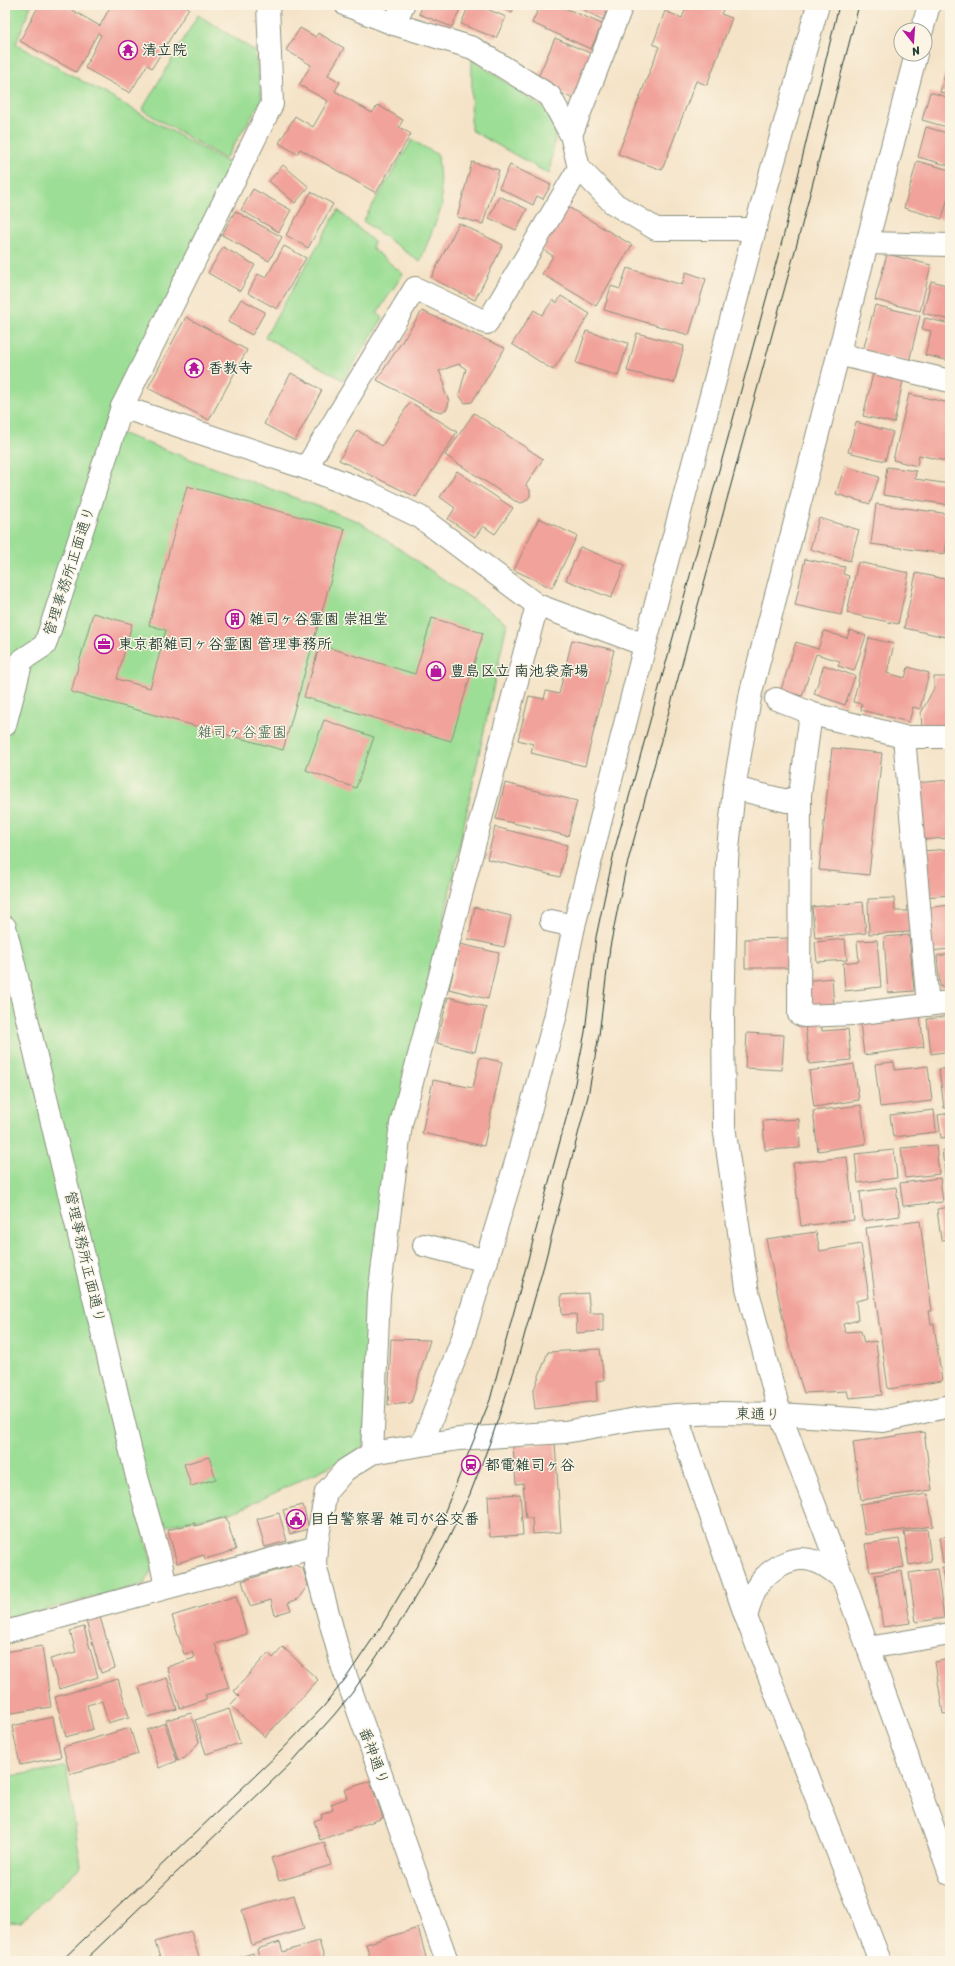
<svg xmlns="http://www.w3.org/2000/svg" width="955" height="1966" font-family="Sriracha,'Klee One',sans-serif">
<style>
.green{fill:#9cde95;stroke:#5e8e64}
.building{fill:#f1a29a}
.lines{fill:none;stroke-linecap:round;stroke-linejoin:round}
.minor-casing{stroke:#8a907e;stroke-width:24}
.minor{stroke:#fff;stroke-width:22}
.tram{stroke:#1f3d34;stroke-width:1}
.labels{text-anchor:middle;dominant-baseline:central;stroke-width:3;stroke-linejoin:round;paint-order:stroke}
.poi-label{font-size:15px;font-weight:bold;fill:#1f3d34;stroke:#fcf5e5;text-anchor:start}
.street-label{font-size:15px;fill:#1f3d34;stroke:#fcf5e5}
.park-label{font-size:15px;fill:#385d47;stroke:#fcf5e5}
</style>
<rect width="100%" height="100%" fill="#fcf5e5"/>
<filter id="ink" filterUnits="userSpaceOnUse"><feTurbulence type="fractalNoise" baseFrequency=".025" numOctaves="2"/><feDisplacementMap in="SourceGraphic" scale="8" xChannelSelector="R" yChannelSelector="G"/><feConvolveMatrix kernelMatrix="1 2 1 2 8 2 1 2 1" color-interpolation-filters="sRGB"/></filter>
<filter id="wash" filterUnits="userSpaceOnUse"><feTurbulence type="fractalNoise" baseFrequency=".012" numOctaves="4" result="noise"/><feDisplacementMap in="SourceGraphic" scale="16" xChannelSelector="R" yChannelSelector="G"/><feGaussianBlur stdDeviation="0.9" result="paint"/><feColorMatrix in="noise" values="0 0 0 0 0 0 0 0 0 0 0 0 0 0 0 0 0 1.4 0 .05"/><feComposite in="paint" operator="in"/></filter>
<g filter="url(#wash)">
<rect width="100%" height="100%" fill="#f4e3c7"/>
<g class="green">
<path d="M5,5H31L16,44L234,166L104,427L360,522L507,623L393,1158L364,1446L349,1457L239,1510L143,1531L153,1566L145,1584L5,1620Z"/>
<path d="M198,15L255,51L262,100L225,159L142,110Z"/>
<path d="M472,59L546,110L556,131L549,174L471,130Z"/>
<path d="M412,140L438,155L442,206L420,262L363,221Z"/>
<path d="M338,210L374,242L372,248L403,274L377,313L383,318L343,380L265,337Z"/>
<path d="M66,1767L81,1866L21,1922L5,1923V1777Z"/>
</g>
<g id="blocks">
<g class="building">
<path d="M39,5H63L100,26L111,5H184L189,8L152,68L147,65L130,93L85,68L101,35L98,33L76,72L20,41Z"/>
<path d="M423,5H462L452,27L419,14Z"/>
<path d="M469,5H477L506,17L496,38L461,24Z"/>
<path d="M493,5H515L512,13Z"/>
<path d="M540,5H558L602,24L591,49L532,23Z"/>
<path d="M574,5H610L603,20Z"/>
<path d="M687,5H725L721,14L732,18L707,85L696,81L662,170L618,154L659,47L653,44L665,11L682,18Z"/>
<path d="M300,28L316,37L318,33L344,48L328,75L340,82L335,91L372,113L378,105L403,120L399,127L411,134L376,193L300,149L297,154L279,143L295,116L313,127L328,101L299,85L311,65L286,50Z"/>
<path d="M555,38L592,54L582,75L586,76L576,100L536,82Z"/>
<path d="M950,54V94L940,92Z"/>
<path d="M930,92L950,98V128L922,120Z"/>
<path d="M926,127L950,134V166L918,157Z"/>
<path d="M917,161L950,170V191L942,219L904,208Z"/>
<path d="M472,162L499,170L483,224L457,217Z"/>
<path d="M283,165L309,187L295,203L269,181Z"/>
<path d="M510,165L551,185L543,199L537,196L533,205L499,188Z"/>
<path d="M253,189L291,210L279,232L241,210Z"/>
<path d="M311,192L333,204L308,248L286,235Z"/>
<path d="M499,196L527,209L516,230L489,218Z"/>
<path d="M568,207L632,245L596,306L542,274L553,256L542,249Z"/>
<path d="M235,211L282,237L269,261L222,235Z"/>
<path d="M459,223L503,245L475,300L431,278Z"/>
<path d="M284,246L306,258L277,309L248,293L258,274L266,278Z"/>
<path d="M223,247L255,265L240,291L208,273Z"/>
<path d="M887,254L931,265L920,311L875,300Z"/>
<path d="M627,268L682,285L686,272L706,279L689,335L604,310L611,286L620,289Z"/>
<path d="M931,281L950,286V320L923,313Z"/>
<path d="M561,296L590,314L553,370L512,344L534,310L542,315L553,300L557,303Z"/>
<path d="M241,299L265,312L252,335L228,322Z"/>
<path d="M875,305L920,316L909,362L863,351Z"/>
<path d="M422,311L505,348L472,402L465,403L459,395L466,369L459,364L439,371L445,384L444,390L449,401L447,409L441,412L429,408L377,380Z"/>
<path d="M186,317L247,350L209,420L148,388Z"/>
<path d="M925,318L950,324V361L925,355L931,331L922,329Z"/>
<path d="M586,331L628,343L618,376L576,363Z"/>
<path d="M637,333L684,346L674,383L627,371Z"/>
<path d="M291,373L322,390L295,441L264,424Z"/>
<path d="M873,374L903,381L894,423L863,416Z"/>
<path d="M909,394L950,403V462L919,455L917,466L893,460Z"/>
<path d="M410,402L457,432L416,497L339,460L357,430L382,446Z"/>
<path d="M474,413L543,459L526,485L530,490V496L526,501L521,503L515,501L445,455Z"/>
<path d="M856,422L893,432L885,461L848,452Z"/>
<path d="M845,466L879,477L870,504L836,494Z"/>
<path d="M887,467L916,471L915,479L950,484V505L883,495Z"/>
<path d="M457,471L513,508L495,534L483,526L475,537L448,519L455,508L440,497Z"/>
<path d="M187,486L345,529L283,750L71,692L93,613L132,624L117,679L150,688L166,630L149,625Z"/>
<path d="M876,504L950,514L945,554L871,544Z"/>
<path d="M539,518L577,536L552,588L514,570Z"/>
<path d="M819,518L859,530L850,561L810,549Z"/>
<path d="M580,547L625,565L611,598L566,580Z"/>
<path d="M805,559L845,567L843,574L849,576L841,615L795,605Z"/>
<path d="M858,562L909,573L898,624L847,613Z"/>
<path d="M916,573L950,580V617L946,637L904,628Z"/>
<path d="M432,618L483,633L451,741L304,697L320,645L415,674Z"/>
<path d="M850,630L866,636L854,671L838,666L840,661L816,654L802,696L781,690L796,642L818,649L824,631L847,638Z"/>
<path d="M869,638L894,644L887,673L905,678L908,667L929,673L920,709L913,707L909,722L861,710L862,704L853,702Z"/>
<path d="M572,640L614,650L585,766L531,753L533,744L518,740L529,696L544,699L546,691L559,694Z"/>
<path d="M824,665L855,676L845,705L814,694Z"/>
<path d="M934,677H949L950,729H922L921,713L934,688Z"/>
<path d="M324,720L374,737L356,788L306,770Z"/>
<path d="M832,748L882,753L869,875L819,870Z"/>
<path d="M949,780L950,838L919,840L915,783Z"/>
<path d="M505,783L577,801L568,836L496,819Z"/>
<path d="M495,827L567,845L560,877L487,859Z"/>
<path d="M950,849V895L924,897L922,851Z"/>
<path d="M894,898L895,911H909L910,932L869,934L868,899Z"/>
<path d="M863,902L866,933L815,938L812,907Z"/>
<path d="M950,905V949L930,951L925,908Z"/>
<path d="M475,907L511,916L504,947L468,939Z"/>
<path d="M909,935L914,991L888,993L884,937Z"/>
<path d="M792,938V968H745V939Z"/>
<path d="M845,939L847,960L817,962L815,942Z"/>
<path d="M877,940L881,987L845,991L843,963L859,961L857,941Z"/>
<path d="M460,944L499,953L488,999L449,989Z"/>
<path d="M950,954V986L940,987L937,956Z"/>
<path d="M832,978L834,1006L806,1008L804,981Z"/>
<path d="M448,997L486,1007L475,1052L437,1043Z"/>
<path d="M920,1015L924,1047L864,1055L860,1022Z"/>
<path d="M950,1016V1051L931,1054L927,1019Z"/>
<path d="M821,1022L822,1031L848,1029L851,1060L809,1064L805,1024Z"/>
<path d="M747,1033L784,1035L782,1070L745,1068Z"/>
<path d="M480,1057L502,1062L484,1146L422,1133L433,1080L473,1088Z"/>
<path d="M894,1062L895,1070L928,1066L932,1101L880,1107L875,1064Z"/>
<path d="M854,1064L859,1100L814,1107L809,1071Z"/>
<path d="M950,1068V1108H944L939,1069Z"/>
<path d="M861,1105L866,1144L818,1151L813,1111Z"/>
<path d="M934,1110L936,1132L893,1137L890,1115Z"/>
<path d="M950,1113V1137L941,1138L938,1115Z"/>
<path d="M799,1119L800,1148L765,1150L763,1121Z"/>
<path d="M936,1145L939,1174L905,1178L901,1148Z"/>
<path d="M894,1150L897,1178L858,1183L855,1154Z"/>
<path d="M942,1150H950V1200H948Z"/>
<path d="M847,1157L854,1220L801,1226L793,1163Z"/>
<path d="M940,1178L943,1202L903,1206L900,1183Z"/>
<path d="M896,1187L900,1216L863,1221L860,1192Z"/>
<path d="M950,1207V1239L941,1240L937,1209Z"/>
<path d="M920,1221L932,1311H929L931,1324H934L942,1381L888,1389L866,1228Z"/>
<path d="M816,1232L820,1251L861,1244L869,1298L856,1301L858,1320L843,1324L845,1332L861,1331L864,1343L876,1341L882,1395L849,1398L847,1391L804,1393L788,1342L766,1239Z"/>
<path d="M588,1293L590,1313H603V1331L577,1333L576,1314L562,1315L561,1295Z"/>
<path d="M391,1339L430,1340L411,1403L388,1405Z"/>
<path d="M600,1349L604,1380L596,1381L597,1401L535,1409L533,1392L548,1352Z"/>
<path d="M924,1432L932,1490L861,1500L853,1442Z"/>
<path d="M555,1443L561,1532L533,1534L532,1518H526L523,1483L516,1484L513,1446Z"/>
<path d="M209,1457L216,1479L191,1486L184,1464Z"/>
<path d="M520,1494L523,1535L490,1537L488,1496Z"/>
<path d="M928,1494L933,1526L865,1535L860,1504Z"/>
<path d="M303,1505L309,1529L290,1534L283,1510Z"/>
<path d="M279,1513L287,1541L265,1547L257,1519Z"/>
<path d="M226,1517L236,1550L205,1559L204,1555L177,1563L168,1530L195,1523V1526Z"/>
<path d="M927,1529L931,1561L909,1565L904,1532Z"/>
<path d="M950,1536V1562L943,1563L939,1537Z"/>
<path d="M899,1539L904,1567L870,1572L865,1544Z"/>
<path d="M295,1565L303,1569L308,1585L298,1599L288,1603L291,1610L275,1615L271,1600L250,1606L242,1581Z"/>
<path d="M950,1566V1614H949L942,1567Z"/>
<path d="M937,1569L944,1618L916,1622L909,1573Z"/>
<path d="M902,1571L910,1623L883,1627L875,1575Z"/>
<path d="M236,1596L247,1634L215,1644L229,1688L205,1695L207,1699L180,1708L167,1667L194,1658L192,1652L184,1654L172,1616Z"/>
<path d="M100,1617L115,1668L101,1673L86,1621Z"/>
<path d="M84,1627L98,1677L59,1689L50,1659L76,1652L70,1631Z"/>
<path d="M42,1646L51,1707L5,1714V1692H7L5,1676V1652Z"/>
<path d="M283,1647L318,1680L265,1737L230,1705L239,1696L234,1691L268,1653L273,1658Z"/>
<path d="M950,1659V1713L943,1714L935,1662Z"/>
<path d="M167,1678L177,1709L148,1717L139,1687Z"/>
<path d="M118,1679L129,1717L108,1723L102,1701L87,1705L93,1729L66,1737L55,1697Z"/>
<path d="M229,1709L240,1743L206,1754L195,1720Z"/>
<path d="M191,1713L199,1742L185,1758L178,1760L166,1720Z"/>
<path d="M53,1717L61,1757L20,1765L12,1726Z"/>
<path d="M165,1723L177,1761L159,1768L147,1730Z"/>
<path d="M130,1728L138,1754L70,1774L63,1747Z"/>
<path d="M370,1781L383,1818L320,1840L314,1821L322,1818L321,1815L333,1810L331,1804L347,1798L344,1790Z"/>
<path d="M324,1842L331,1865L279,1881L271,1858Z"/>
<path d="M294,1895L304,1929L252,1945L242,1910Z"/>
<path d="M418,1928L427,1961H371L366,1944Z"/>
<path d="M191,1931L200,1961H161L155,1942Z"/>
<path d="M319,1941L325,1961H260L257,1949L280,1942L283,1952Z"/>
<path d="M253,1953L255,1961H227Z"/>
</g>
</g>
</g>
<g filter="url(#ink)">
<use href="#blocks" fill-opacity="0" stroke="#8a907e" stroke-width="1"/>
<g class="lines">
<g class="minor-casing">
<g id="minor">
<path d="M346,5L394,24L473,48L550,96L571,135L579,168L613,203L656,229H755"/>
<path d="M394,24L403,5"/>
<path d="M922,30L929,5"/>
<path d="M916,54L751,692L734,788L727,860L723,1017L724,1126L747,1288L780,1414L843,1579L950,1874"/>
<path d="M571,135L622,5"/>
<path d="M867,243L950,245"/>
<path d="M838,354L950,381"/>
<path d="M122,407L306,468L368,492L420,517L537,605L645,645"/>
<path d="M306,468L415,288L487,323L579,168"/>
<path d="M776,699L813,714L904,737H950"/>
<path d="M813,714L810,721L800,795L799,1014L804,1016L853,1014L950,1002"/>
<path d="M5,725L22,660L45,645L122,407L272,104L268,5"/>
<path d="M904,737L928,1005"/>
<path d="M734,788L787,801L800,795"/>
<path d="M551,921L574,926"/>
<path d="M5,927L137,1477L160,1558L166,1587"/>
<path d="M424,1245L487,1261"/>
<path d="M676,1415L746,1617L880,1961"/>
<path d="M422,1444L462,1340L519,1152L555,1018L574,926L645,645L755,229L818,5"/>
<path d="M372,1453L379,1295L401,1124L537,605"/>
<path d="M316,1547L315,1565L342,1665L447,1961"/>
<path d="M746,1617C749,1608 751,1598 755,1590C766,1571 791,1553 814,1561C825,1564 834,1572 843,1579"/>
<path d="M5,1632L316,1547L326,1492L345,1470L372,1453L459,1439L565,1432L636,1419L676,1415L718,1413L780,1414L883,1421L950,1406"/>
<path d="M868,1648L950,1634"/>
</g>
</g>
<use href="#minor" class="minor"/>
<g class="tram">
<path d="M61,1961L280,1752L324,1706L346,1678L382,1625L418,1564L441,1521L490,1400L573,1093L585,1032L596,937L615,848L784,234L839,5"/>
<path d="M84,1961L290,1764L334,1715L352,1693L404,1616L444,1548L470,1494L492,1437L516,1365L544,1265L588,1096L599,1035L610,947L625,872L799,236L859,5"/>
</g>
</g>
</g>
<defs>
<g id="temple-ring" transform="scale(1)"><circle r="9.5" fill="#fcf5e5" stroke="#b5179e" stroke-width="1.5"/><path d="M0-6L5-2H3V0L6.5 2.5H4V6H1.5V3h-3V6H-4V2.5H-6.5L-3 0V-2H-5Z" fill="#b5179e"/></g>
<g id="building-ring" transform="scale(1)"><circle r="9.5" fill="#fcf5e5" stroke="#b5179e" stroke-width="1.5"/><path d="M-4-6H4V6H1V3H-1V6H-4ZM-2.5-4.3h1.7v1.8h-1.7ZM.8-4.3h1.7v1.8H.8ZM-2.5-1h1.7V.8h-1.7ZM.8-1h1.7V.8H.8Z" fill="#b5179e"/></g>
<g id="office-ring" transform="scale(1)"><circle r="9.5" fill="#fcf5e5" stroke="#b5179e" stroke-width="1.5"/><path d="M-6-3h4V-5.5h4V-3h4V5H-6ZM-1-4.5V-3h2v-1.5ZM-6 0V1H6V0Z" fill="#b5179e"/></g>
<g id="shop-ring" transform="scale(1)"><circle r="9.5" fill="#fcf5e5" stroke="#b5179e" stroke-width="1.5"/><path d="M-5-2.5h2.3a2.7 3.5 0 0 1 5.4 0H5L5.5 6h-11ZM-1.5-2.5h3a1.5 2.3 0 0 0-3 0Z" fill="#b5179e"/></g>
<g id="station-ring" transform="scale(1)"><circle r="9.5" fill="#fcf5e5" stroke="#b5179e" stroke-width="1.5"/><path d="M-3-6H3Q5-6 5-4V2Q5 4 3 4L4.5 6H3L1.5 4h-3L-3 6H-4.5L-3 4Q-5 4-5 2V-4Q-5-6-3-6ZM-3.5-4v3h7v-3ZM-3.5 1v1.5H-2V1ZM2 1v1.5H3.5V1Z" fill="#b5179e"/></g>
<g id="civic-ring" transform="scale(1)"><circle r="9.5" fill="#fcf5e5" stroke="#b5179e" stroke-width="1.5"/><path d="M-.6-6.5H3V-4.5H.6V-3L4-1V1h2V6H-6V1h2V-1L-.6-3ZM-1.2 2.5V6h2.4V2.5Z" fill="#b5179e"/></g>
</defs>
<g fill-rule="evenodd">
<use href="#temple-ring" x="128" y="50"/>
<use href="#temple-ring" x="194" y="368"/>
<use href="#building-ring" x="235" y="619"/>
<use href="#office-ring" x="104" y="644"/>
<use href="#shop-ring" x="436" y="671"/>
<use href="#station-ring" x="471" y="1465"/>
<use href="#civic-ring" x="296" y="1519"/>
</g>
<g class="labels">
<g class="poi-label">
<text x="142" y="50">清立院</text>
<text x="208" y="368">香教寺</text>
<text x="249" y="619">雑司ヶ谷霊園 崇祖堂</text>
<text x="118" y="644">東京都雑司ヶ谷霊園 管理事務所</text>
<text x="450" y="671">豊島区立 南池袋斎場</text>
<text x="485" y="1465">都電雑司ヶ谷</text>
<text x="310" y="1519">目白警察署 雑司が谷交番</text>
</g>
<g class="street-label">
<text transform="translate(69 571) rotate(-72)">管理事務所正面通り</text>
<text transform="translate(85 1257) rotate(77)">管理事務所正面通り</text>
<text transform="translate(758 1414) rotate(2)">東通り</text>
<text transform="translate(374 1756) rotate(70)">番神通り</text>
</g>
<g class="park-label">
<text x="242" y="732">雑司ヶ谷霊園</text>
</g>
</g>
<rect width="955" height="1966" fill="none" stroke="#fcf5e5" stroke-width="20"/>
<g transform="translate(913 42) rotate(163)"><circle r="19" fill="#fcf5e5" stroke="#a4ab9e"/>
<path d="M0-3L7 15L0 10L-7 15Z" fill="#b5179e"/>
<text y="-6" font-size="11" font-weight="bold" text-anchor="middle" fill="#1f3d34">N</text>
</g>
</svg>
